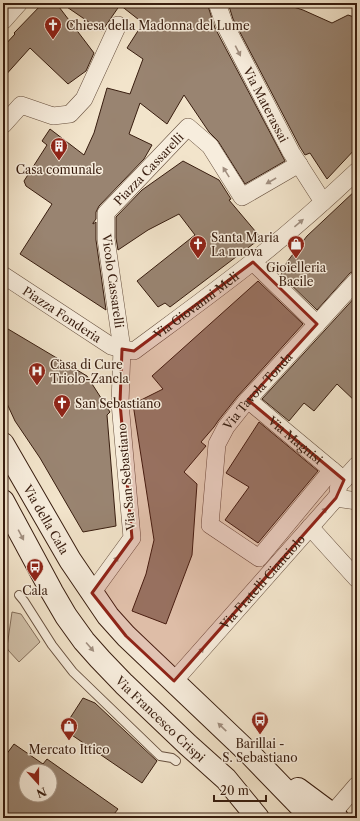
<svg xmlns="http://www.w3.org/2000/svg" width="360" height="821" font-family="'Libre Caslon Text',serif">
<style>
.green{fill:#d2c2ab;stroke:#85705d}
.building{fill:#998471;stroke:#381d0f;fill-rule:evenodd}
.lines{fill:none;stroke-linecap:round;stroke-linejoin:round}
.lane-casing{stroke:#664f3e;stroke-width:10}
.street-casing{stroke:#664f3e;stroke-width:18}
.secondary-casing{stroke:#381d0f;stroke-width:24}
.lane{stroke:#f7eddd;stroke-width:8}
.street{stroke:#f7eddd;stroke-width:17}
.secondary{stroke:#f7eddd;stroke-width:22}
.oneway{fill:#a18f80}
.marked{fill:#8f2418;fill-opacity:0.2;stroke:#8f2418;stroke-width:3;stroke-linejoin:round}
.labels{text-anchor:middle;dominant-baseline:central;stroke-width:3;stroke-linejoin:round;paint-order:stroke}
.poi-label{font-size:12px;fill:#381d0f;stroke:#f7eddd}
.street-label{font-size:12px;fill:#381d0f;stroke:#f7eddd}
</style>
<rect width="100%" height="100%" fill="#f2e4cb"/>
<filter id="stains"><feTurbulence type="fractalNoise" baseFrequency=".005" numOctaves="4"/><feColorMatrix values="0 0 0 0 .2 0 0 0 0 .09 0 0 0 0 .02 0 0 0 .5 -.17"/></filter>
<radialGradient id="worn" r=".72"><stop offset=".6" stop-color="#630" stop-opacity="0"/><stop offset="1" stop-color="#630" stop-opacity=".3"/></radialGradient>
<path class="green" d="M12,612L21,614L40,642L19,662L8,650L7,647Z"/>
<g class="building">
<path d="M43,3H56L94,53L86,71L68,84L30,48L3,78V47L15,34L14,33Z"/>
<path d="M61,3H207L208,6L215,28L285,161L245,184L218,141L209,132L184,95L167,124L140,103L129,134L152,145L144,159L99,206L96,212V219L93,223V224L96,222V240L106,310L20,254L52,204L26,186L24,181L47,145L42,141L50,129L84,155L94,133L107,88L130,94L143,59L127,48L143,23L120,5L102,31Z"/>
<path d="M228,3H281L303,10L332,23L348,15L357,18V147L327,179L310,153L305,155L300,147L233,19Z"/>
<path d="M183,161L219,180L231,199L229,200L261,238L170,307L165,303L158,307L137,281L195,235L179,214L148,230L118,250L116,238V217L142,190Z"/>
<path d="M357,189V270L354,271L350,273L317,310L281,275L287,262L307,236Z"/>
<path d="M258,281L303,324L237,397L218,421L214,427L201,442L206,446L184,472L197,484L192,555L166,624L132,611L146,574L154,540L133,404L163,389L152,376Z"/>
<path d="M357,295V403L337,384L314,411L304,403L289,421L262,399Z"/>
<path d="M3,326L87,376L110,412L107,415L116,526L83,532L40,458L15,421L3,395Z"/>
<path d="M259,422L318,471L258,543L225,520L249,487L226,473Z"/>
<path d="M83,698L95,703L157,761L142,783L63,729Z"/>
<path d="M14,744L43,764L47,759L118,809L111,818H3V759ZM26,771H50V795H26Z"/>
</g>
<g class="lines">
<g class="lane-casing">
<path id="lane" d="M19,595L24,601L52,645L73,672L160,756L172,758L176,761"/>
</g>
<g class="street-casing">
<g id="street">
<path id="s1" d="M217,3L224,23L291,152L323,202"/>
<path d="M3,21L19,3"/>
<path d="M3,125L21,105L53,116L70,114L84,99L118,25"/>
<path d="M253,262L317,324"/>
<path id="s2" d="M3,275L111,346L122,349L134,351C173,322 213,293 251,263C288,234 323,203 357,171"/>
<path id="s3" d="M248,400L344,480"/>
<path id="s4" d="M332,470L259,558L210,525L217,444L226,427L245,403L357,280"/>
<path d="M338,490L339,485L357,465"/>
<path d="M336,498L357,501"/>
<path d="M310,527L357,579"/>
<path id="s5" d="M92,593L132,538L120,403L122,349L106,239V213L188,127L210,146L242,197L299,164"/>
<path id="s6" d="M174,681L336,498"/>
<path d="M332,814L357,785"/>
</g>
</g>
<g class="secondary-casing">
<g id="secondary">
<path id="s7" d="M3,444L70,560L108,616L126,636L250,754L312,818"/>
<path id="s8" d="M3,501L52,592L66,616L84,641L100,659L124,684L188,745L226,779L258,818"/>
<path d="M298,789L337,818"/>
</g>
</g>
<use href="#lane" class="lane"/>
<use href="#street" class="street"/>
<use href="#secondary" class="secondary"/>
</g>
<defs><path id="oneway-solid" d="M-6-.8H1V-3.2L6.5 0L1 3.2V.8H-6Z"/></defs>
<g class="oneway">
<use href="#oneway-solid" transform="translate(238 51) rotate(63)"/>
<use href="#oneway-solid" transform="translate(226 172) rotate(-122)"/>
<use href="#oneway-solid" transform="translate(271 181) rotate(150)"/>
<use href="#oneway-solid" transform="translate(299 223) rotate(-40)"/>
<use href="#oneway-solid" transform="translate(323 512) rotate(-48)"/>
<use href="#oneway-solid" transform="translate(21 535) rotate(62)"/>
<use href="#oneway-solid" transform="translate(115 561) rotate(-55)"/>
<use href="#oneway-solid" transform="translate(90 647) rotate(49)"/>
<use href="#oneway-solid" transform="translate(200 652) rotate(-49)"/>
<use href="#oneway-solid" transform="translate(222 727) rotate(-136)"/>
</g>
<path class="marked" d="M253,262L317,324L248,400L344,480L336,498L174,681L126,636L92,593L132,538L120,403L122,349L134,351Z"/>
<defs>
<g id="church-pin" transform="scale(0.9)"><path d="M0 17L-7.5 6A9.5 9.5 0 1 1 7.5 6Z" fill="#8f2418" stroke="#f7eddd"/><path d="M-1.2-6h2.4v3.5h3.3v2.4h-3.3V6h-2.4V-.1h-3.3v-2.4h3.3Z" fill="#fff"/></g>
<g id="building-pin" transform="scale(0.9)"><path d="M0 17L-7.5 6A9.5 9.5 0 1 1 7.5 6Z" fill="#8f2418" stroke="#f7eddd"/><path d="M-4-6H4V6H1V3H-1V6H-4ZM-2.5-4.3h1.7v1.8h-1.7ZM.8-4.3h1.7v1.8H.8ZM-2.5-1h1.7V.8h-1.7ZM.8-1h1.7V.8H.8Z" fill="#fff"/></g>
<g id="shop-pin" transform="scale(0.9)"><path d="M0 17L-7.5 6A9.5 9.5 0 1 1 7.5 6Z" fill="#8f2418" stroke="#f7eddd"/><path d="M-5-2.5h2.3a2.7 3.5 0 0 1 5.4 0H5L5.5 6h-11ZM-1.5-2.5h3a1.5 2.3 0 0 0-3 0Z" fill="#fff"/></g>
<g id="hospital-pin" transform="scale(0.9)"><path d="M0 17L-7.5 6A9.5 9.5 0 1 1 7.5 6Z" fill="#8f2418" stroke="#f7eddd"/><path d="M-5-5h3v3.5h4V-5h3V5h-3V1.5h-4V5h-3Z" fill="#fff"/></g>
<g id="bus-pin" transform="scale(0.9)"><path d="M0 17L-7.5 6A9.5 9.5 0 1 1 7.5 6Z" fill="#8f2418" stroke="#f7eddd"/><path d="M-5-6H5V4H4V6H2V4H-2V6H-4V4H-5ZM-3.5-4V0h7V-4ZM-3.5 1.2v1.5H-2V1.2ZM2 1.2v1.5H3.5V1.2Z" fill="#fff"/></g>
</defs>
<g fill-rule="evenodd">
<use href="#church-pin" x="53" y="25"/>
<use href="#building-pin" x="59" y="146"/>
<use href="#church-pin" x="198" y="244"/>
<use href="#shop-pin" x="296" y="244"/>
<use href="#hospital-pin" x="37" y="371"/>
<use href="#church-pin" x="62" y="403"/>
<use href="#bus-pin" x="35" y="567"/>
<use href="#bus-pin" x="260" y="720"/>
<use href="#shop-pin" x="69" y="726"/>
</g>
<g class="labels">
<g class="poi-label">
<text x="66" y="25" text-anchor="start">Chiesa della Madonna del Lume</text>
<text x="59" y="169">Casa comunale</text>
<text x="211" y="237" text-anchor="start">Santa Maria<tspan x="211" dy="14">La nuova</tspan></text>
<text x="296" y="267">Gioielleria<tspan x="296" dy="14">Bacile</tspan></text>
<text x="50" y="364" text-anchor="start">Casa di Cure<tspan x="50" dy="14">Triolo-Zancla</tspan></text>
<text x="75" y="403" text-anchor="start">San Sebastiano</text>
<text x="35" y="590">Cala</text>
<text x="260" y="743">Barillai -<tspan x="260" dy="14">S. Sebastiano</tspan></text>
<text x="69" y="749">Mercato Ittico</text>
</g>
<g class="street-label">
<text stroke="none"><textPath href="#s1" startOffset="113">Via Materassai</textPath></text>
<text stroke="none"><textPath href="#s5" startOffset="456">Piazza Cassarelli</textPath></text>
<text transform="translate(113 281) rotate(82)">Vicolo Cassarelli</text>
<text stroke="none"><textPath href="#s2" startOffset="230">Via Giovanni Meli</textPath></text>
<text stroke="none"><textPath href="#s2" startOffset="71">Piazza Fonderia</textPath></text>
<text stroke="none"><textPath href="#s4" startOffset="322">Via Tavola Tonda</textPath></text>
<text stroke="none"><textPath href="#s3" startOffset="62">Via Magnisi</textPath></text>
<text transform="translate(126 477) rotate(-95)">Via San Sebastiano</text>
<text stroke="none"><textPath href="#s7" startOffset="87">Via della Cala</textPath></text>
<text stroke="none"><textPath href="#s6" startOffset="133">Via Fratelli Cianciolo</textPath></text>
<text stroke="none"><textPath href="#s8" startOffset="271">Via Francesco Crispi</textPath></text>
</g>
</g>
<rect width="360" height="821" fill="none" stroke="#f2e4cb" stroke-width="16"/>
<rect x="4" y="4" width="352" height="813" fill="none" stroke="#381d0f" stroke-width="2"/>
<rect x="8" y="8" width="344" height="805" fill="none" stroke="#381d0f"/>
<g transform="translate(38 783) rotate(159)"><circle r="19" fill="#f7eddd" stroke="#ab9a8b"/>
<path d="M0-3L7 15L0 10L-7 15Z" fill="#8f2418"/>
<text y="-6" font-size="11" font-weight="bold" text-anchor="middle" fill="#381d0f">N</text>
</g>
<path d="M214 795v6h52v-6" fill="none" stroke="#381d0f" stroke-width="2"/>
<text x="220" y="795" font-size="12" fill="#381d0f" stroke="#f7eddd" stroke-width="3" paint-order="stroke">20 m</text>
<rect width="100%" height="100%" filter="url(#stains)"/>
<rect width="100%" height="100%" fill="url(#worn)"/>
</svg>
